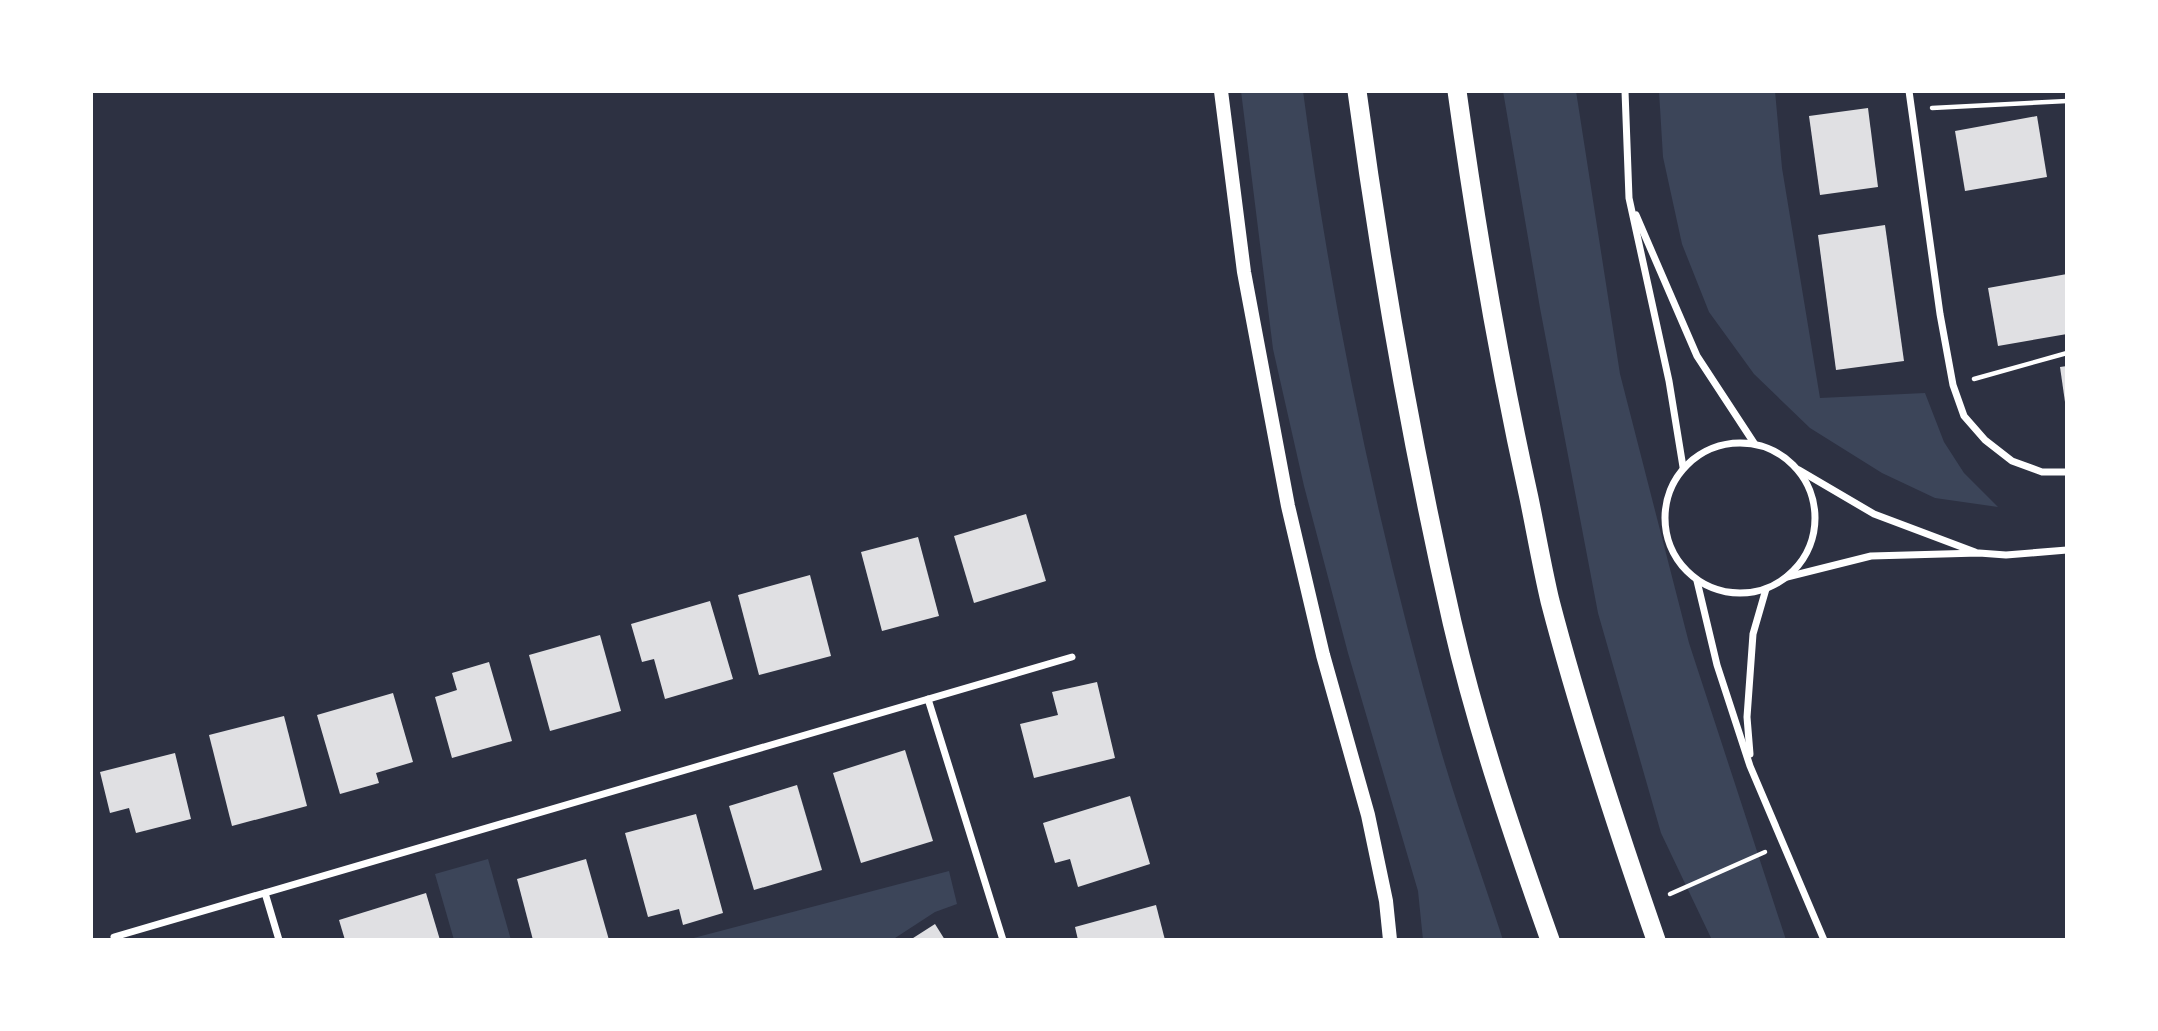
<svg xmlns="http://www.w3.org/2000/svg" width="2158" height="1031" font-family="'Fira Sans Condensed',sans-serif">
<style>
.green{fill:#3c4559}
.building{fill:#e0e0e3}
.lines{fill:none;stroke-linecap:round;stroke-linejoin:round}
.path{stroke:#fff;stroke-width:4.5}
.minor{stroke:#fff;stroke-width:7}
.secondary{stroke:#fff;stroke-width:14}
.trunk{stroke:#fff;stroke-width:19}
</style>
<rect width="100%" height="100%" fill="#2d3142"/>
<g class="green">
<path d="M1241,91H1303C1332,311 1378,530 1439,744C1458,810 1482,875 1503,940H1423L1418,891L1348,653L1304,486L1273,349Z"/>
<path d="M1503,91H1576L1620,374L1689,643L1786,940H1712L1661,833L1598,613L1540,308Z"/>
<path d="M1659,91H1775L1782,168L1820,398L1925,393L1944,442L1964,473L1998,507L1935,498L1882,473L1810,428L1754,374L1709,312L1682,244L1663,157Z"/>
<path d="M488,859L511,940H454L435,874Z"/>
<path d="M949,871L957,904L935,912L892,940H686Z"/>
</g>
<g class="building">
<path d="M1868,108L1878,187L1820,195L1809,116Z"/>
<path d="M2037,116L2047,177L1965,191L1955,131Z"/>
<path d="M1885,225L1904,361L1836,370L1818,235Z"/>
<path d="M2067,274V334L1998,346L1988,288Z"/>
<path d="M2067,366V402H2065L2060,367Z"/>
<path d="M1026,514L1046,581L974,603L954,536Z"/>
<path d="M918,537L939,616L882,631L861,552Z"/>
<path d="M810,575L831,656L759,675L738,595Z"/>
<path d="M710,601L733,679L665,699L654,659L642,662L631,624Z"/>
<path d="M600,635L621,711L550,731L529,655Z"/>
<path d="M489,662L512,741L452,758L435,697L457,690L452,673Z"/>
<path d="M1097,682L1115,758L1034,778L1020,724L1058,715L1052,692Z"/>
<path d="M393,693L413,762L376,773L379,783L340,794L317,715Z"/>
<path d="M284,716L307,806L232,826L209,735Z"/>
<path d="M905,750L933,841L861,863L833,773Z"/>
<path d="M175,753L191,819L136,833L129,808L110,813L100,772Z"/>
<path d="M797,785L822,870L754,890L729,806Z"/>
<path d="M1130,796L1150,864L1078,887L1070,859L1055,863L1043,823Z"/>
<path d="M696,814L723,913L683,925L679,909L648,917L625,833Z"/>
<path d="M586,859L609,940H533L517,879Z"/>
<path d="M426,893L440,940H345L339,920Z"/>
<path d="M1156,905L1165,940H1078L1075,927Z"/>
<path d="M935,924L945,940H910Z"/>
</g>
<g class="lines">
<g class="path">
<path d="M1932,108L2067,101"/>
<path d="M1974,379L2067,353"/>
<path d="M1670,894L1765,852"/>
</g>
<g class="minor">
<path d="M1625,91L1629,198L1669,381L1683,467"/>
<path d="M1909,91L1940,314L1953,385L1964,416L1985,440L2012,461L2042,472H2067"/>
<path d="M1636,215L1697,356L1754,443"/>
<circle cx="1740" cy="518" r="75"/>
<path d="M1799,470L1874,514L1975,552"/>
<path d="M1787,577L1871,556L1979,553L2006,555L2067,550"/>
<path d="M1697,581L1717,665L1750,766L1824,940"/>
<path d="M928,699L1003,940"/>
<path d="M1750,754L1747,717L1753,634L1766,589"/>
<path d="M265,893L279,940"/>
<path d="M114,937L1072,657"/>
</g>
<path class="secondary" d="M1221,91L1244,272L1288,506L1323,655L1368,815L1386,901L1390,940"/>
<g class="trunk">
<path d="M1357,91C1381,269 1412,446 1452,622C1477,730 1513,836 1550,940"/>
<path d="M1457,91C1476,228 1499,363 1529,498C1536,532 1542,567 1550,601C1580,716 1617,828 1656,940"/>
</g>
</g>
<rect width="2158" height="1031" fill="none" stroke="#ffffff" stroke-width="186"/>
</svg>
